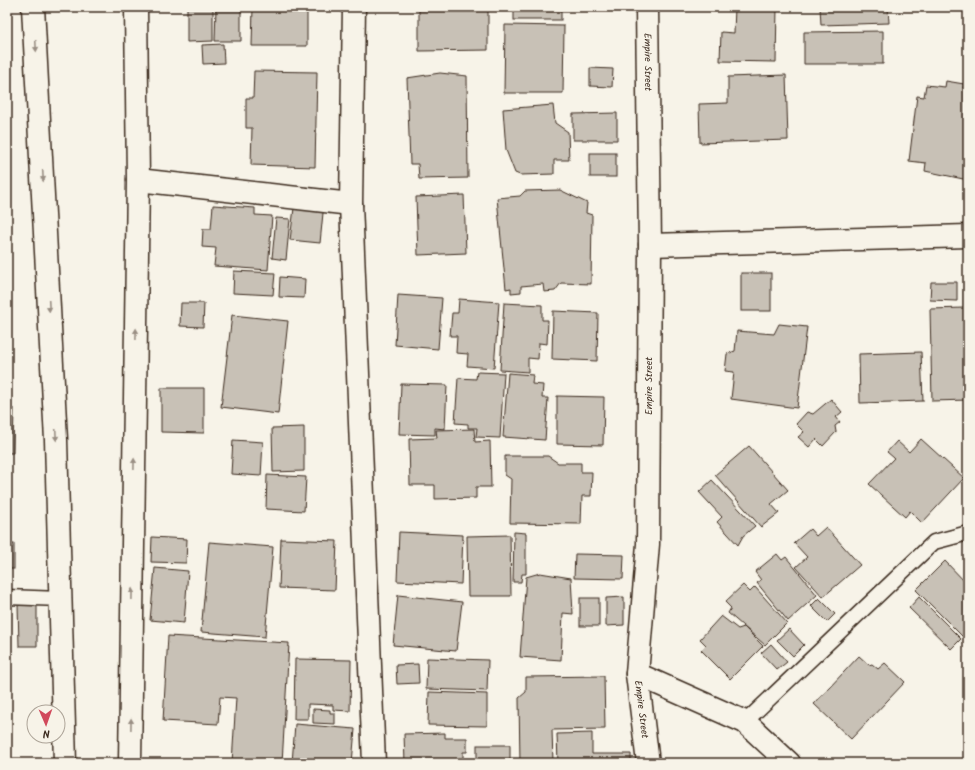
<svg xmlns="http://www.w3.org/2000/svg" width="975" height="770" font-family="Kalam,sans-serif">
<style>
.building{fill:#c8c1b6;stroke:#3b2a1e}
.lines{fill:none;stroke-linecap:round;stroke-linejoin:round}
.service-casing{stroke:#3b2a1e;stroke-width:17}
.minor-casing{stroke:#3b2a1e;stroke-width:25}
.service{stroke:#f7f3e8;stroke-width:14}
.minor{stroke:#f7f3e8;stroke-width:22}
.oneway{fill:#998e83}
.labels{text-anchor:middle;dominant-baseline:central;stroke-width:3.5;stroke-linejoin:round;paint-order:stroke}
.street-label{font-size:10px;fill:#3b2a1e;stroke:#f7f3e8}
</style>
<rect width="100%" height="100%" fill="#f7f3e8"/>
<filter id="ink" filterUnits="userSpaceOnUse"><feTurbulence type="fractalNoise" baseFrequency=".025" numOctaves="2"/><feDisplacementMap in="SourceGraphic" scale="8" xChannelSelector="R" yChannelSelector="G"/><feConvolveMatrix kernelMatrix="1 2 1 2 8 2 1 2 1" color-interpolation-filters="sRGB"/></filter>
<g filter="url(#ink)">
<g class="building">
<path d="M187,7H213V41L187,42Z"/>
<path d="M216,7H241V41H215Z"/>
<path d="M253,7H307V46H252Z"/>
<path d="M425,7H488V50L419,51V10H425Z"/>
<rect x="514" y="7" width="47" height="13"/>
<path d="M735,7H777L776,62L720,61L721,32L734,33Z"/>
<path d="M820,7H888L889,23L821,25Z"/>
<path d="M505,25L564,26L563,93H504Z"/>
<path d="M883,31V64H804V32Z"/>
<path d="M223,44L224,63L203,64L202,45Z"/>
<path d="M590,68L613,69L612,87L590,86Z"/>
<path d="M254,71L317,72L315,167L251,165L252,128H246V98H253Z"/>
<path d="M440,73L467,76L468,178L419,179L418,164H410L407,78Z"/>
<path d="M786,75L788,140L700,143L699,104L728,103V77Z"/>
<path d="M946,81L964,84L963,88L968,89V180L925,171L926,163L909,161L917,96L924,97L926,85L945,87Z"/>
<path d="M553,105L555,123L568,132L569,160H554V174L520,175L515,173L506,150L503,109Z"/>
<path d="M617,113V140H573V114Z"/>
<rect x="590" y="153" width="26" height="24"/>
<path d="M560,190L587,203L586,213L592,215L591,284L561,283L555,291L544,292L543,284L521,286V292L511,293V288L506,289L497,198L520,196L525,191Z"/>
<path d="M464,195L466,253L418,255L416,197Z"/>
<path d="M295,200L324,203L320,243L290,240Z"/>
<path d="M213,205L255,208V215L272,216L268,270L214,266L216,248L202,247L203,229H211Z"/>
<path d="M276,218L290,219L286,260L272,258Z"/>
<path d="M234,271L275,273L273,295L233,293Z"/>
<rect x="741" y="273" width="30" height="38"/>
<path d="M280,277L305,279L304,298L279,297Z"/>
<path d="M931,282H957V301L930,300Z"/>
<path d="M964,291H968V400L932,401L930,309L964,308Z"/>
<path d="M398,295L442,298L438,349L395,345Z"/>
<path d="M459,299L499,302L494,368L467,366L468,354L456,353L457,336H450L452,313H458Z"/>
<path d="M181,303H204L203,327L180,326Z"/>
<path d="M504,303L542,305V320H548L547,344L539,343L538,359L528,358V372L500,370Z"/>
<path d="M553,311L598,313L597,361L552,359Z"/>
<path d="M232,315L288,321L278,414L221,407Z"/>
<path d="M779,324L807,327L797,408L731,399L734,372L725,371L727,354L735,351L737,331L774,334Z"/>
<path d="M921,352L923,401L860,403L859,354Z"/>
<path d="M477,372L504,373L500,438L476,437L477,428H468V424L455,423L458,378L476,379Z"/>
<path d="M508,373L533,375L532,384L543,385L542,398H548L545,440L503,437Z"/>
<path d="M401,384L447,385L445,429L435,428V435L399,434Z"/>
<path d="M161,388H204V433L161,432Z"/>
<path d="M557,396L604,397L603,445L557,444Z"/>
<path d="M831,399L842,412L836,417L840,422L835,426L836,432L823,446L816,439L809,447L798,437L804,432L796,424L807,412L813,414Z"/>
<path d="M7,409H14L13,453H7Z"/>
<path d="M304,427V471L273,472L272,428Z"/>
<path d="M474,429L475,442L490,441L491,487H476V498L435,499V485H410L409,439L437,438L436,430Z"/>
<path d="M921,439L964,478L922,523L910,511L905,517L869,484L894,458L887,452L897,441L909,452Z"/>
<path d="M233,440L263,442L261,476L231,474Z"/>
<path d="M749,446L788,490L771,504L779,513L761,527L715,475Z"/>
<path d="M505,456H548L558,463H581V472H592L591,496H582L581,524L510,523L511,479L505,475Z"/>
<path d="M267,475L306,477L304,511L266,509Z"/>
<path d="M7,476H10L8,542H7Z"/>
<path d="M712,480L755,526L743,536L738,545L717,522L722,517L699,492Z"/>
<path d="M826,527L860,565L823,597L796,567L807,557L794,543L810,529L816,536Z"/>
<path d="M399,532L463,535L461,584L397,581Z"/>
<path d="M514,532L526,533V574H522L521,582H513Z"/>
<path d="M510,535L511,596H468L467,536Z"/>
<path d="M152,537L187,539L186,563L151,562Z"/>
<path d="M281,539L337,541L335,590L279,588Z"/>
<path d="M209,542L273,547L265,637L201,632Z"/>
<rect x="7" y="544" width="7" height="25"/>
<path d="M575,554L624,555L623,579L574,578Z"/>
<path d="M777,554L782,560L786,557L817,595L788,621L757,583L761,580L755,572Z"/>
<path d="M945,561L968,585V642L916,590Z"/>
<path d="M155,568L188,571L184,623L150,620Z"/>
<path d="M540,573L571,578L573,614L563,613L561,660L520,657L526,577Z"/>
<path d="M743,585L750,592L755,587L787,623L765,645L728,613L731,608L725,602Z"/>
<path d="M398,595L462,602L456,651L393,645Z"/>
<path d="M624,597V625L606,626V598Z"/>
<path d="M919,597L961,639L951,649L909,608Z"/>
<rect x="580" y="598" width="19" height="28"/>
<path d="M819,598L835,614L827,622L811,606Z"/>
<path d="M18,604H37V646H19Z"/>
<path d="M721,616L738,629L744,627L763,646L730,679L701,650L706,645L700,639Z"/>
<path d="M789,629L804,645L793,656L777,640Z"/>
<path d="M168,636L289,643L282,763H232L236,698L220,697L218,724L163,721Z"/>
<path d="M771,644L787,662L777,670L761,653Z"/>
<path d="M859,656L869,665L872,664L878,669L885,663L905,682L851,739L814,704Z"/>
<path d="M427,658L488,660L487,691L426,689Z"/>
<path d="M295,659L351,660L350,711L333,710V705L308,704V719H294Z"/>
<path d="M418,664L419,683L397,684L396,665Z"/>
<path d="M604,676L605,729L552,730L553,763H520L519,698L526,692V677Z"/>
<path d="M429,692L487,694V726L428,725Z"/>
<path d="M313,709L330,710V713H335V724L313,723Z"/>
<path d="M295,724L355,729L352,763H292Z"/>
<path d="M445,733V738H467V752H463V763H405L404,734Z"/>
<path d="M592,733V754H631V763H558L557,734Z"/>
<rect x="477" y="745" width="33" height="18"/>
</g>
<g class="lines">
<g class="service-casing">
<g id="service">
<path d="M7,597L60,599"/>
<path d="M745,722L934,542L968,533"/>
</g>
</g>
<g class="minor-casing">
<g id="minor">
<path d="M33,7L56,440L65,763"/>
<path d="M354,7L351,204L374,763"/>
<path id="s1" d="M647,7L650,245L648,544L637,674L648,763"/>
<path d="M138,180L351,204"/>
<path d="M650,245L968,236"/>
<path d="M637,674L745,722L789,763"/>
<path d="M130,763L138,180L136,7"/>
</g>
</g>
<use href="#service" class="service"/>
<use href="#minor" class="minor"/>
</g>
<defs><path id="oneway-solid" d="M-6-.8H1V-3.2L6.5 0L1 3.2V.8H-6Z"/></defs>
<g class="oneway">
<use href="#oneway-solid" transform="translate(36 46) rotate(87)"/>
<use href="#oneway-solid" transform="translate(43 176) rotate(87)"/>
<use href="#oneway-solid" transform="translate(49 306) rotate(87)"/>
<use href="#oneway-solid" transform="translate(136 334) rotate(-89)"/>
<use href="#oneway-solid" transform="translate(56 435) rotate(87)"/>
<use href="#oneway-solid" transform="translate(134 464) rotate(-89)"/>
<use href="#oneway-solid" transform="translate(132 594) rotate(-89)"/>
<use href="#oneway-solid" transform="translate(131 724) rotate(-89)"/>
</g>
</g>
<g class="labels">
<g class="street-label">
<text stroke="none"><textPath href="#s1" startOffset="55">Empire Street</textPath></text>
<text transform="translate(649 386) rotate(-90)">Empire Street</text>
<text stroke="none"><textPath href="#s1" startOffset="703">Empire Street</textPath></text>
</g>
</g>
<rect width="975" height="770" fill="none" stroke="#f7f3e8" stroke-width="24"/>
<rect x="12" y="12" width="951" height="746" fill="none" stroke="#3b2a1e" stroke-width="1.5" filter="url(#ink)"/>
<g transform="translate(46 724) rotate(178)"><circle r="19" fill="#f7f3e8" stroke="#aca397"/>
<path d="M0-3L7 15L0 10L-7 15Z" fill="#d1495b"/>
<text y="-6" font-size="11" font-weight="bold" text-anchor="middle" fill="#3b2a1e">N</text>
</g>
</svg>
